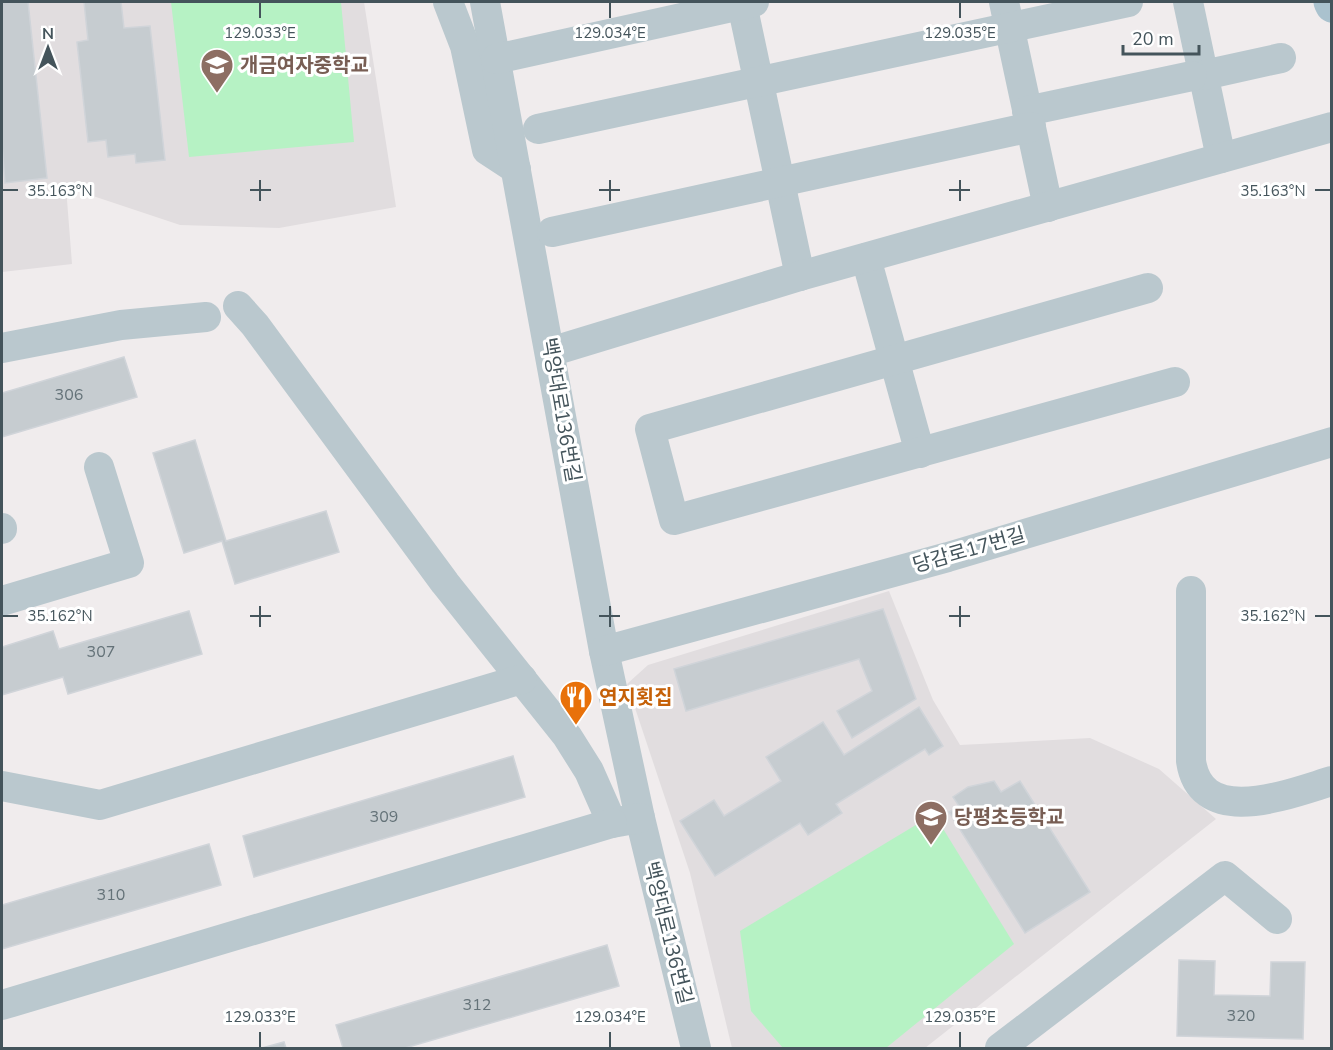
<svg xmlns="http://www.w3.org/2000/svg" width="1333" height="1050" font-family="'Nunito Sans','Noto Sans KR',sans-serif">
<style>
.education{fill:#e1dddf}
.green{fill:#b6f2c4}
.building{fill:#c6ccd0;stroke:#d0d4d9;stroke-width:1.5}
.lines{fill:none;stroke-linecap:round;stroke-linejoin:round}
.minor{stroke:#bac8ce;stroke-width:30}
.major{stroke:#aac2ce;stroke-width:33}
.ticks{fill:none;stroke:#44545b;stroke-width:2}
.labels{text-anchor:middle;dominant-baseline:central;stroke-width:6;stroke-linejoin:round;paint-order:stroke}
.number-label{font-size:16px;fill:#647278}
.education-label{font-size:20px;font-weight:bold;fill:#785e54;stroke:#fff;text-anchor:start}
.street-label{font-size:20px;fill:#44545b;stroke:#fff}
.food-label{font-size:20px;font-weight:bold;fill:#c56008;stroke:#fff;text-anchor:start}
.ticks-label{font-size:15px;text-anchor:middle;fill:#44545b;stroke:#fff;stroke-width:6;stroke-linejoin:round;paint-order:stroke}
</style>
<rect width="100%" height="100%" fill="#f0eced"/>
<g class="education">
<path d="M2,2H364L396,207L279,228L180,225L66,187L72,264L2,272Z"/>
<path d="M889,591L933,700L960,745L1090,738L1159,769L1216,819L925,1048H732L690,873L627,684L648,665Z"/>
</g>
<g class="green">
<path d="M171,2H341L354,142L189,157Z"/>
<path d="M934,814L1014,944L886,1048H783L751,1011L740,931Z"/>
</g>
<g class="building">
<path d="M2,2H28L47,178L5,183L2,145Z"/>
<path d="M84,2H121L124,28L150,26L165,160L136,163L135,154L108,157L106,140L88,142L77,42L88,40Z"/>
<path d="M124,357L137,397L2,437V393Z"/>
<path d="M195,440L226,541L326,511L339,552L235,584L222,541L184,553L153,453Z"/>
<path d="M883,609L916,699L852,738L837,711L872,691L859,659L686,711L674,669Z"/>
<path d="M189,611L202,654L68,694L63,677L2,695V647L53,631L59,649Z"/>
<path d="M919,707L943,746L929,755L925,749L836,804L842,813L808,835L800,823L715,876L680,821L714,800L724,816L781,781L766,757L823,722L844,755Z"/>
<path d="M513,756L525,797L254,877L243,836Z"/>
<path d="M994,781L1001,792L1020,781L1090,892L1025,933L949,812L959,806L953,797L968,787Z"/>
<path d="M209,844L221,885L2,949V905Z"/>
<path d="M607,945L619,986L405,1048H343L336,1025Z"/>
<path d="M1179,960L1215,961L1214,995L1270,996L1271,962H1305L1303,1039L1177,1036Z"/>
<path d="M284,1042L286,1048H262Z"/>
</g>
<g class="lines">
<g class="minor">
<path d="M448,2L465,46L487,150L516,169"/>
<path d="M485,2L604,651L640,818L696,1048"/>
<path d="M1004,2L1048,207"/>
<path d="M1188,2L1221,158"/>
<path d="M742,4L800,276"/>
<path d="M496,59L754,2"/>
<path d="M1204,75L1281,58"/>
<path d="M1027,111L1192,76"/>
<path d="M538,129L1128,2"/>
<path d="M552,232L1031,127"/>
<path d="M866,258L920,453"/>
<path d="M1148,288L650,429L674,520L1175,382"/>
<path d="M238,306L255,325L445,583L567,736L589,771L612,823L640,818"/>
<path d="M2,348L121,325L206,317"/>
<path d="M550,352L800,276L1332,127"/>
<path d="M2,529V528"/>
<path d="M1191,591V761C1201,830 1291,793 1332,781"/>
<path d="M2,601L129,563L99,467"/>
<path d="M604,651L948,557L1332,442"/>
<path d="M2,786L100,805L522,679"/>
<path d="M2,1005L612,823"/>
<path d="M1000,1048L1225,876L1277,919"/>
</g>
<path class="major" d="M1330,2L1332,6"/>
</g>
<path class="ticks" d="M260,3V18M610,3V18M960,3V18M260,180V201M610,180V201M960,180V201M3,190H18M250,190H271M599,190H620M949,190H970M1315,190H1330M260,606V627M610,606V627M960,606V627M3,616H18M250,616H271M599,616H620M949,616H970M1315,616H1330M260,1032V1047M610,1032V1047M960,1032V1047"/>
<defs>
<g id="school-pin" transform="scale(1.725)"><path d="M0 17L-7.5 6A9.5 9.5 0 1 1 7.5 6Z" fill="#8d6e63" stroke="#fff"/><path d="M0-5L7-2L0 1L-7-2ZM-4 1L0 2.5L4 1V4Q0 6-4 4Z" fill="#fff"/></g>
<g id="restaurant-pin" transform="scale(1.725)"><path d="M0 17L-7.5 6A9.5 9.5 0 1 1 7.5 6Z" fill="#e8710a" stroke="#fff"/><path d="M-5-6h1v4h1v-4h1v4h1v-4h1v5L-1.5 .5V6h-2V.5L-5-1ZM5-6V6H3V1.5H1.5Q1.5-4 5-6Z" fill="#fff"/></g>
</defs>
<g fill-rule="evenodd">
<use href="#school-pin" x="217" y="65"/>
<use href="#restaurant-pin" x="576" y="697"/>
<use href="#school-pin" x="931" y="817"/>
</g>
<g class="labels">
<g class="number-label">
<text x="69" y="395">306</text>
<text x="101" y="652">307</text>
<text x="384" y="817">309</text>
<text x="111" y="895">310</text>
<text x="477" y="1005">312</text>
<text x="1241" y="1016">320</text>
</g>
<g class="education-label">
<text x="240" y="65">개금여자중학교</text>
<text x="954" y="817">당평초등학교</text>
</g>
<g class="street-label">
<text transform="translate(561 410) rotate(80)">백양대로136번길</text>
<text transform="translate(969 550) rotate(-16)">당감로17번길</text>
<text transform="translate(668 933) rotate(76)">백양대로136번길</text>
</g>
<g class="food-label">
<text x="599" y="697">연지횟집</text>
</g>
</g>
<g class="ticks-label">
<text x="260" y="38">129.033°E</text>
<text x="610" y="38">129.034°E</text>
<text x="960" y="38">129.035°E</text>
<text x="60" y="196">35.163°N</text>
<text x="1273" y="196">35.163°N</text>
<text x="60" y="621">35.162°N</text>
<text x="1273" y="621">35.162°N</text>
<text x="260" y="1022">129.033°E</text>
<text x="610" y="1022">129.034°E</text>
<text x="960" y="1022">129.035°E</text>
</g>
<rect width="1333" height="1050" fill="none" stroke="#44545b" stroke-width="6"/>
<g transform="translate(48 48)" stroke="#ffffff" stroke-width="4.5" paint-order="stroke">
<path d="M0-4.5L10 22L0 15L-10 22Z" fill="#44545b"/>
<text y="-9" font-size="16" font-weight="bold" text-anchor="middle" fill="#44545b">N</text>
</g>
<path d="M1123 45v9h76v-9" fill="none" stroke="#44545b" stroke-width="3"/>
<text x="1132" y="45" font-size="18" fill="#44545b" stroke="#ffffff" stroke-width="4.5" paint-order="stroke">20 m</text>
</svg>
